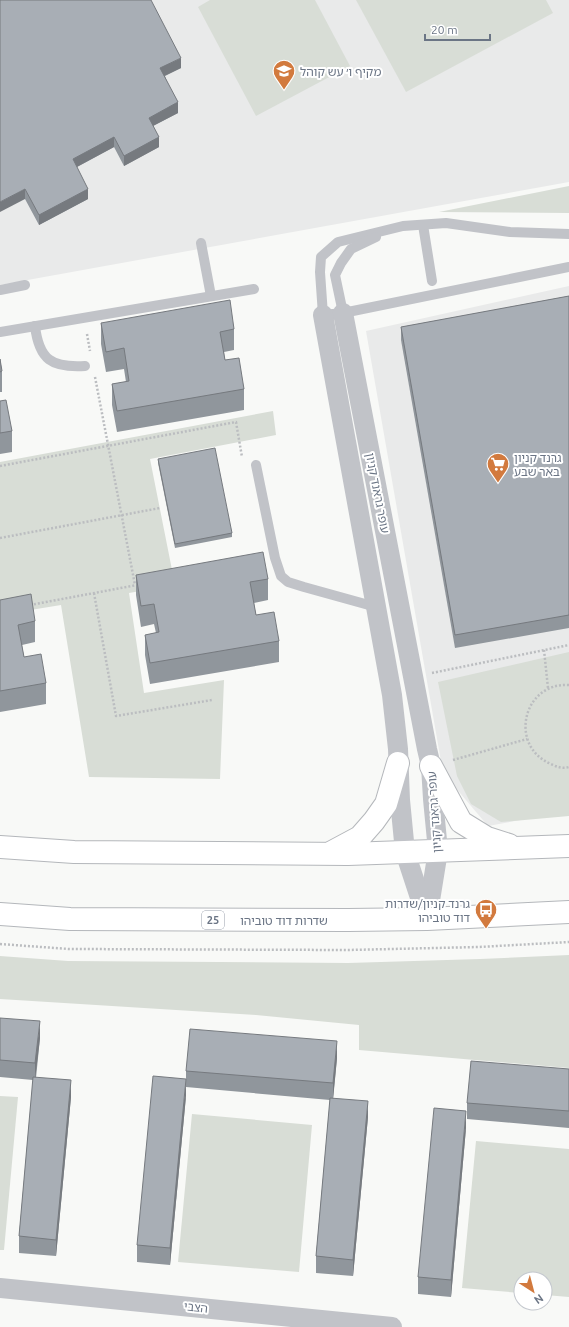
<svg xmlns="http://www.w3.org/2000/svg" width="569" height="1327" font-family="Ubuntu,'Noto Sans Hebrew',sans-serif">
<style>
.built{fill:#e9eaea}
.green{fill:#d8ddd6}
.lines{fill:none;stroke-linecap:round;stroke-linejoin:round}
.trunk-casing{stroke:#b4b7bb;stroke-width:24}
.path{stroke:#bbbdc0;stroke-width:2.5;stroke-dasharray:2 2;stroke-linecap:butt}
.service{stroke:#c1c3c8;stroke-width:10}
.minor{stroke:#c1c3c8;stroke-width:20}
.trunk{stroke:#fff;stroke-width:22}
.wall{fill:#90969c}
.shaded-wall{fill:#767a7f}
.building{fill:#a8aeb5;stroke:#767a7f}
.labels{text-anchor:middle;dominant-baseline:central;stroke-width:4;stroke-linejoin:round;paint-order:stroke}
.shield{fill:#fff;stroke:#979eaa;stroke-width:1}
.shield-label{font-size:11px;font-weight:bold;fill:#6b7585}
.poi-label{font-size:12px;fill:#6b7585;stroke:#fff;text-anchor:start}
.street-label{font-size:12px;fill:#6b7585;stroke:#fff}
</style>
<rect width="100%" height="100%" fill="#f8f9f7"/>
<g class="built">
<path d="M0,0H569V182L0,285Z"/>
<path d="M569,286V811L488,826L443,773L366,331Z"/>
</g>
<g class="green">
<path d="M210,0H315L350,66L256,116L198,7Z"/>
<path d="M356,0H546L553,13L406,92Z"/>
<path d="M569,186V213L439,212Z"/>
<path d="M273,411L276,435L150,459L175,585L129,593L144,693L224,680L220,779L89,777L61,605L0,615V462Z"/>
<path d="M569,652V816L501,822L471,804L457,776L438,682Z"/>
<path d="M569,955V1068L359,1050V1025L256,1015L0,999V956L68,961L348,963L480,959Z"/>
<path d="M0,1096L18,1097L4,1250H0Z"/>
<path d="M192,1114L312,1125L299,1272L178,1262Z"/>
<path d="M476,1141L569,1149V1297L545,1295V1279H521V1293L462,1288Z"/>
</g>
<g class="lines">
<g class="trunk-casing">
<g id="trunk">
<path d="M431,766L461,822L487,838L509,845"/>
<path d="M0,847L74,852L348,854L569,846"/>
<path d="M332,852L360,837L374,821L386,804L398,763"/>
<path d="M0,914L70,919L348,920L427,919L569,912"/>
</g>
</g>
<g class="path">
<path d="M87,334L90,351"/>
<path d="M95,377L135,585"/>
<path d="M0,466L236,422L242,457"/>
<path d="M0,538L160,508"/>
<path d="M94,593L116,716L212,700"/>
<path d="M30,605L137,585"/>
<path d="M544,650L548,688"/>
<path d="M432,673L569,645"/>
<path d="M569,685C523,682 508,746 551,764C557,767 563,769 569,767"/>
<path d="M453,760L527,739"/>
<path d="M0,944L69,949L348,950L479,947L569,942"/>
</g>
<g class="service">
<path d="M423,225L432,281"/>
<path d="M569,234L510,232L446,223L403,226L338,242L321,257L320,272L323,315L343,313L569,267"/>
<path d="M201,243L211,296"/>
<path d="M0,290L25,285"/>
<path d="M343,313L335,275L341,263L351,249L376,237"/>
<path d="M35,326C39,360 52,368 85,366"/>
<path d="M0,332L254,289"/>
<path d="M256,465L275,558L281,576L288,582L304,587L376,607"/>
</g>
<g class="minor">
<path d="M343,313L427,749L431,766L433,799L438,851L427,919"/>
<path d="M323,315L392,695L398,749L400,800L405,852L426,916"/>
<path d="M0,1288L392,1327"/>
</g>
<use href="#trunk" class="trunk"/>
</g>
<g class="wall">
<path d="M0,0L181,68L165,76L178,113L153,126L159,147L124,166L114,147L77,167L88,199L39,225L25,199Z"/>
<path d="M569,296V628L455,648L401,340V327Z"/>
<path d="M101,323L234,329V350L224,352L225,360L244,389V410L117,432L112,405V384L126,382L124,369L106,372L101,344Z"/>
<path d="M0,359L2,371V392H0Z"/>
<path d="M0,401L12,431V452L0,454Z"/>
<path d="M158,459L232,533V537L175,548L158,463Z"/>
<path d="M136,575L268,579V600L254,603L256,615L279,641V662L150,684L145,655V635L156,633L154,624L141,627L136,595Z"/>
<path d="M0,600L35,621V642L22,645L24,657L46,683V704L0,712Z"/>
<path d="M0,1018L40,1038L36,1078L71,1097L56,1256L19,1253V1236L33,1080L0,1077Z"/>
<path d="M337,1058L333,1098L368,1117L353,1276L316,1273V1256L330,1100L186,1087V1071Z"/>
<path d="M569,1069V1128L467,1119V1103Z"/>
<path d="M186,1096L170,1265L137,1262V1245Z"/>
<path d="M466,1128L451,1297L418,1294V1277Z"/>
</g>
<g class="shaded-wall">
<path d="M181,58V68L160,78V68Z"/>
<path d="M178,102V113L149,128V118Z"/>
<path d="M114,137V147L73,169V159Z"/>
<path d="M159,137V147L124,166V156Z"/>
<path d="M25,189V199L0,212V202Z"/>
<path d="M88,189V199L39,225V215Z"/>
<path d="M40,1021V1038L35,1080V1063Z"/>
<path d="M337,1041V1058L333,1100V1083Z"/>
<path d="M186,1079V1096L170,1265V1248Z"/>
<path d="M71,1080V1097L56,1256V1240Z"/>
<path d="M368,1101V1117L353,1276V1260Z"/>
<path d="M466,1111V1128L451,1297V1280Z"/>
</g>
<g class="building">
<path d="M0,0H151L181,58L160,68L178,102L149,118L159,137L124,156L114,137L73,159L88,189L39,215L25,189L0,202Z"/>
<path d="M569,296V615L455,635L401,327Z"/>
<path d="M230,300L234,329L220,332L225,360L239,358L244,389L117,411L112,384L129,381L124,348L106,352L101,323Z"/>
<path d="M0,359L2,371L0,372Z"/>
<path d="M6,400L12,431L0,433V401Z"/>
<path d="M215,448L232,533L175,544L158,459Z"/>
<path d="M263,552L268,579L250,582L256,615L274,612L279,641L150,663L145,635L159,632L154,604L141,606L136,575Z"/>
<path d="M31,594L35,621L18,625L24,657L41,654L46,683L0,691V600Z"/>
<path d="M0,1018L40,1021L35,1063L0,1060Z"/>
<path d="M190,1029L337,1041L333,1083L186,1071Z"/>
<path d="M471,1061L569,1069V1111L467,1103Z"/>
<path d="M153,1076L186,1079L170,1248L137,1245Z"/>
<path d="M33,1077L71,1080L56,1240L19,1236Z"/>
<path d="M330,1098L368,1101L353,1260L316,1256Z"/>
<path d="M434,1108L466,1111L451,1280L418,1277Z"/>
</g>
<defs>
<g id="school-pin" transform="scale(1.15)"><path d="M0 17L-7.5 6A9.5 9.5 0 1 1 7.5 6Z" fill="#d27a3e" stroke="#fff"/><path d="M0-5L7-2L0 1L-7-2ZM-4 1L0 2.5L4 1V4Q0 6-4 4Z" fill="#fff"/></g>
<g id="supermarket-pin" transform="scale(1.15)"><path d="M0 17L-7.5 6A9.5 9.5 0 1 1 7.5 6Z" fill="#d27a3e" stroke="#fff"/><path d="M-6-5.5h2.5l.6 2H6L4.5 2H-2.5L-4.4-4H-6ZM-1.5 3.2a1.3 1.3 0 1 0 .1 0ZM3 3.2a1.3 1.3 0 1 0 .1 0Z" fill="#fff"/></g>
<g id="bus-pin" transform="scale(1.15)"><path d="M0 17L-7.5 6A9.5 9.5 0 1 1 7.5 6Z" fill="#d27a3e" stroke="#fff"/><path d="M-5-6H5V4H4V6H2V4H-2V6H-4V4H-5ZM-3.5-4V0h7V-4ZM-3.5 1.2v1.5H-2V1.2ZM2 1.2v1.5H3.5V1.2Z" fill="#fff"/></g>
</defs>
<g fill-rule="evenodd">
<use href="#school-pin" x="284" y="71"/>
<use href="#supermarket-pin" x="498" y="464"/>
<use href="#bus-pin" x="486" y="910"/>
</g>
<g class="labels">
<rect class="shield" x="202" y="911" width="22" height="18" rx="3"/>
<g class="shield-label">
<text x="213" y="920">25</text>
</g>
<g class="poi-label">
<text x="300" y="71">מקיף ו׳ עש קוהל</text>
<text x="514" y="457">גרנד קניון<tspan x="514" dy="14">באר שבע</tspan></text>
<text x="470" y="903" text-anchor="end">גרנד קניון/שדרות<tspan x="470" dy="14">דוד טוביהו</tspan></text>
</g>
<g class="street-label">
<text transform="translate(378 493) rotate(79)">עופר גראנד קניון</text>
<text transform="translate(434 812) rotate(-94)">עופר גראנד קניון</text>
<text x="284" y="920">שדרות דוד טוביהו</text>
<text transform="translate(196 1307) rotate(6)">הצבי</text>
</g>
</g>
<g transform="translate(533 1291) rotate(144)"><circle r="19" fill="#ffffff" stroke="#c4c8ce"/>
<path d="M0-3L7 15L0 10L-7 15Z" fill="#d27a3e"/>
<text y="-6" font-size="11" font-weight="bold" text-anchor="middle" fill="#6b7585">N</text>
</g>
<path d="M425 34v6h65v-6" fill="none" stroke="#6b7585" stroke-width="2"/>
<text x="431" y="34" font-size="12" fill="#6b7585" stroke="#ffffff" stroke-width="3" paint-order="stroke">20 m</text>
</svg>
